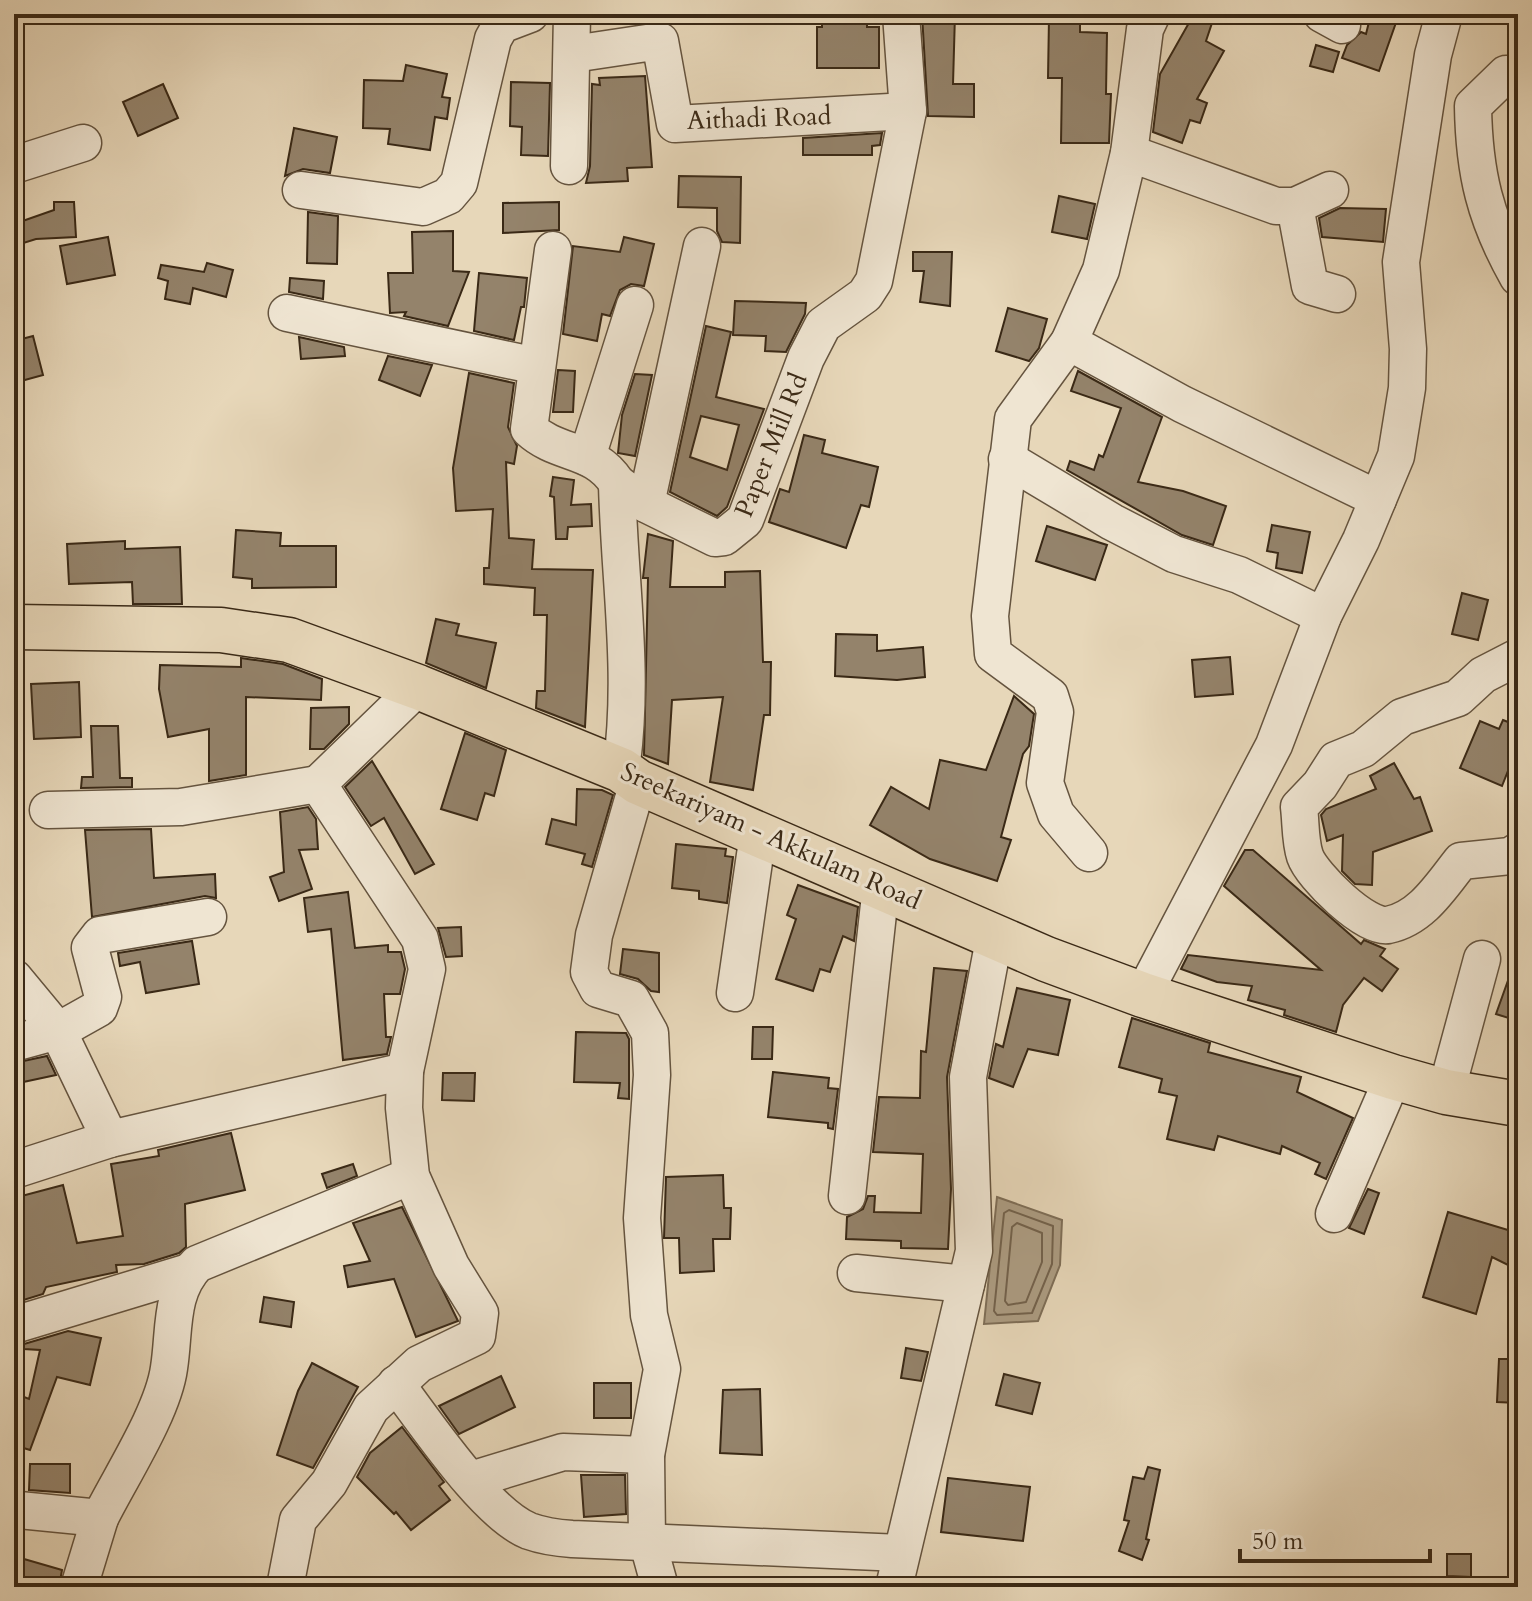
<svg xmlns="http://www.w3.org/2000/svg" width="1532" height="1601" font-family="Cardo,serif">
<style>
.water{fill:#ac9c82;stroke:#7e6e57;stroke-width:2}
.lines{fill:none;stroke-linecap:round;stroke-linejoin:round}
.shore{stroke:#73624c;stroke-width:2}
.building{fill:#94836b;stroke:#3a2916;stroke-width:2;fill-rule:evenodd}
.minor-casing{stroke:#65543f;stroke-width:39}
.major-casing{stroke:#3a2916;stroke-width:47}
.minor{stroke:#efe5d2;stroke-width:36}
.major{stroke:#e7d7b9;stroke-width:44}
.labels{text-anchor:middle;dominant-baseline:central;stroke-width:6;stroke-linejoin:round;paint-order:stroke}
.street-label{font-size:26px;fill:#3a2916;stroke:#efe5d2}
</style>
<rect width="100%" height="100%" fill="#e7d7b9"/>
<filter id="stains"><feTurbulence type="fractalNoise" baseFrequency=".0025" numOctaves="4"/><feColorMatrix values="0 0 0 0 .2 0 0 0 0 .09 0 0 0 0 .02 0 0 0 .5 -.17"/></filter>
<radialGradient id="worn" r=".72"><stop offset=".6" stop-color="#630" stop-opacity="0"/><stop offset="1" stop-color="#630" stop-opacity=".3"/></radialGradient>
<path class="water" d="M997,1197L1062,1220L1060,1265L1038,1321L984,1324Z"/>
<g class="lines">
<g class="shore">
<path d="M1009,1210L1053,1226L1052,1264L1032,1313L997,1315L994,1311L1004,1213Z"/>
<path d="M1017,1223L1042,1233V1262L1026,1302L1008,1305L1005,1301L1012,1227Z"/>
</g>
</g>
<g class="building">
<path d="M822,14H867V27H879V68H817V27H822Z"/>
<path d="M922,14H955L953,84H974V117L928,116Z"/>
<path d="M1194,14H1215L1206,41L1224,51L1197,99L1207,103L1200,123L1190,120L1182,143L1153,132L1160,74Z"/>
<path d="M1371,14H1399L1379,71L1342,58L1347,45L1361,32L1366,34Z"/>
<path d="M1049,18L1080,19V32L1107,33L1106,94H1111L1109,143H1061L1062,78H1048Z"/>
<path d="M1316,45L1339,52L1333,72L1310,66Z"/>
<path d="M406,65L447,74L442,97L450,98L447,119L435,117L430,150L388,144L390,129L363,128L364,80L403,81Z"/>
<path d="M645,76L652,167L627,168L628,181L586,183L590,166L592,84L600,85L599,78Z"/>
<path d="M511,82L550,83L548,156L521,155L522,127L510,126Z"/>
<path d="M163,84L178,118L138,136L123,102Z"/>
<path d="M294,128L337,137L330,173L303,169L285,176Z"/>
<path d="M882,133L880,145L872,146V155H803V138Z"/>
<path d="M679,176L741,177L740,243L722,242L717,231V208L678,207Z"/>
<path d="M1059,196L1095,204L1087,239L1052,232Z"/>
<path d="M54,202H74L76,237L36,239L14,246V224L54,210Z"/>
<path d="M559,202V230L503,233V203Z"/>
<path d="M1340,208L1386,209L1383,242L1322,237L1319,218Z"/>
<path d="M308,212L338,216L337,264L307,263Z"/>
<path d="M453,231V271L469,272L448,326L404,316L406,312L390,313L388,273H413L412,232Z"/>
<path d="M108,237L115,275L67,284L60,246Z"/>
<path d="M624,237L654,244L644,286L631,284L620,290L610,316L602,314L597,341L563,334L573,246L620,252Z"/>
<path d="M913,252H952L950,306L920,302L924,271H913Z"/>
<path d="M207,263L233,270L226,297L193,288L190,304L165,299L168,281L158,278L161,265L204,272Z"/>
<path d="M479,273L527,278L524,307H521L514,340L474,331Z"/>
<path d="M290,278L324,281L323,299L289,292Z"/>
<path d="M735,301L806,303L805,314L786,352L765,351L766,336L733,335Z"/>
<path d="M1008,308L1047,319L1039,348L1029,361L996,351Z"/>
<path d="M706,326L731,332L716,397L764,409L727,507L717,516L670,492ZM701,416L739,425L727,470L690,457Z"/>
<path d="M33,336L43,375L14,383V341Z"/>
<path d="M299,337L344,347L345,356L301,359Z"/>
<path d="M388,356L432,365L420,396L379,380Z"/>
<path d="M558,370L575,371L573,412H553Z"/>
<path d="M1078,371L1162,417L1138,482L1183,491L1226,506L1213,545L1182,535L1067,470L1070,461L1094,470L1099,455L1103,457L1121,408L1071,391Z"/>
<path d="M469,373L514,383L508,427L517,446L514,464L506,462L509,538L534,540L532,569L593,570L585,727L536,708L537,691H545L547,615H534L535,588L484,584V568H489L493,509L456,511L453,468Z"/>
<path d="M635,374L652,375L635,456L618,453L622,415Z"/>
<path d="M804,435L825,440L822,453L878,467L869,507L861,505L846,548L769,522L780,489L789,492Z"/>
<path d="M553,477L574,480L571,505L591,504L592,526L568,527L567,539H556L554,497L550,496Z"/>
<path d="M1272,525L1310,532L1302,573L1276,568L1278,553L1267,551Z"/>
<path d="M1047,526L1107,545L1095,580L1036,561Z"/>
<path d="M236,530L281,533L280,546H336V587L252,588V579L233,577Z"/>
<path d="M648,534L673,541L670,587H725V572L760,571L763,662H771L770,715H764L753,790L710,782L723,697L672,700L668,764L644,755L648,578H643Z"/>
<path d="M125,541V549L180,547L182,604H133L132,582L69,584L67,544Z"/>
<path d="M1462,593L1488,600L1478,640L1452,634Z"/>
<path d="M436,619L459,624L456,635L496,643L486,688L426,663Z"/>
<path d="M836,634L877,635V651L923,647L925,677L897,680L835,676Z"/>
<path d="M1230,657L1233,694L1195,697L1192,660Z"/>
<path d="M241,658L283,664L322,679L321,700L246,697V775L209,781V729L168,737L159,689L160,665L241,667Z"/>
<path d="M79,682L81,737L34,739L31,684Z"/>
<path d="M1014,696L1034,714L1029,746L1023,754L1001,837L1011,840L997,881L930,859L870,825L891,787L929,809L940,760L986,770Z"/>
<path d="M349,707V724L324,749H310L311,708Z"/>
<path d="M1503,720L1518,726V776L1508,771L1502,786L1460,768L1480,721L1499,729Z"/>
<path d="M91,726H118L120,778H132V787L81,788L82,777H93Z"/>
<path d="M465,733L506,750L494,796L485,793L477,820L441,809Z"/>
<path d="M372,761L434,864L415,874L384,818L371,826L345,787Z"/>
<path d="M1394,763L1414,799L1420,797L1432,831L1373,852L1372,885L1355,884L1342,871L1343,835L1327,841L1321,815L1326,809L1376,789L1370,776Z"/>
<path d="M577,789L602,790L613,795L592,867L582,864L585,854L546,844L552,819L576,825Z"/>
<path d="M308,807L316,819L318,849L299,850L312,889L279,901L270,877L284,872L280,812Z"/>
<path d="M151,829L154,878L215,874L216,898L205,896L92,917L85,830Z"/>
<path d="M676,844L726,849L725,856L733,857L727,903L699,899V891L672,888Z"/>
<path d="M1245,850H1253L1361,944L1364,940L1385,949L1380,956L1398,969L1382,991L1364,978L1343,1005L1336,1032L1284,1015L1285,1010L1248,1000L1252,986L1217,982L1181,969L1188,955L1321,970L1224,886Z"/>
<path d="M798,885L858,907L854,941L843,936L830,972L820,969L813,991L776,979L796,919L787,915Z"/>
<path d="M348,892L355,948L388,945V952H401L405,969L400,994H384L386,1037H391L387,1054L343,1060L331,929L308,932L304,898Z"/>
<path d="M461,927L462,956L446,957L438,928Z"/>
<path d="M192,941L199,984L146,993L140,962L120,966L118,953Z"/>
<path d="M623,949L659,953V992L651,991L638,979L620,974Z"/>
<path d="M1515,961H1518V1021L1496,1014Z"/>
<path d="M934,968L967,971L947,1077L951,1189L948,1249L901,1248V1241L846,1239L847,1217L863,1209L868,1196H875L874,1212L921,1213L923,1154L873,1152L879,1097L920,1098L921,1051L926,1052Z"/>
<path d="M1017,988L1070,1000L1058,1055L1028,1049L1013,1087L989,1078L996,1044L1003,1047Z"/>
<path d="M1132,1018L1210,1043L1208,1052L1301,1077L1297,1092L1353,1118L1326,1179L1315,1174L1320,1163L1282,1146L1280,1154L1218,1136L1214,1150L1167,1139L1177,1096L1159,1092L1162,1079L1119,1067Z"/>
<path d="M753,1027H773L772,1059H752Z"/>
<path d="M576,1032L626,1033L629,1039V1099L618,1098L620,1083L574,1082Z"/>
<path d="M47,1056L56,1075L14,1084V1063Z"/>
<path d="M773,1072L829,1078L828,1088L838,1089L833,1129L828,1128V1123L768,1117Z"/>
<path d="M443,1073H475L474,1101L442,1100Z"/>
<path d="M231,1133L245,1190L185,1204L186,1247L179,1253L144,1264L116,1265L117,1272L46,1287L43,1294L14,1303V1198L63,1185L77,1243L123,1236L111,1164L159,1156L158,1150Z"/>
<path d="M353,1164L357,1176L327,1188L322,1174Z"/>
<path d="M723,1175L724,1208H731L730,1239H713L714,1271L680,1273L679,1238H664L666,1177Z"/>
<path d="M1368,1189L1379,1193L1364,1234L1349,1228Z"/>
<path d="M402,1207L458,1321L416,1337L394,1279L348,1287L344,1266L370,1261L353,1223Z"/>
<path d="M1448,1212L1518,1233V1270L1492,1257L1476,1314L1423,1297Z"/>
<path d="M264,1297L294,1302L291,1327L260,1322Z"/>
<path d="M68,1331L101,1338L90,1385L57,1377L30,1450L17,1446L21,1429L14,1427V1393L29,1399L40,1350L24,1349V1344Z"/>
<path d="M906,1348L928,1352L921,1381L901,1378Z"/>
<path d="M1499,1359H1518V1403L1497,1402Z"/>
<path d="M312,1363L358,1387L313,1468L277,1455L298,1391Z"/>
<path d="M1004,1374L1040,1383L1032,1414L996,1405Z"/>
<path d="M501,1376L515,1407L459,1434L439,1406Z"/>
<rect x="594" y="1383" width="37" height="35"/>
<path d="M760,1389L762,1455L720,1453L723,1390Z"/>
<path d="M402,1427L444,1482L439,1486L450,1500L411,1530L396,1512L394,1514L357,1477L370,1453Z"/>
<path d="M30,1464H70V1493L29,1490Z"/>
<path d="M1148,1467L1160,1470L1146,1539L1149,1540L1142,1560L1119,1551L1129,1521L1124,1520L1133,1477L1144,1479Z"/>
<path d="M581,1475H625L626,1514L584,1517Z"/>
<path d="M948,1478L1030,1487L1023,1541L941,1532Z"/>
<path d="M1447,1554H1471V1577L1447,1576Z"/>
<path d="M24,1559L62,1570L59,1587H16Z"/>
</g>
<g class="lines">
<g class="minor-casing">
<g id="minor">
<path d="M1322,14L1342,25"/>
<path d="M573,54L660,41L675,124L908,111"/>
<path d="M1518,74H1506L1473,106C1474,173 1485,219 1518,277"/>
<path d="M1129,153L1276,206H1295L1330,190"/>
<path d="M14,165L83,143"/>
<path d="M569,166L572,14"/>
<path d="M301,190L423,207L448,196L459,183L493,39L501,25L530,14"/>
<path d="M1295,206L1310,286L1337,294"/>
<path d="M553,250L529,429C558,456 594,447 617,483"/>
<path d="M287,313L537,366"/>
<path d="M1069,342L1182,404L1378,499"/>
<path d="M587,457L635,305"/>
<path d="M1007,459L1112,522L1174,554L1239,575L1323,616"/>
<path d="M646,504L702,246"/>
<path d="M1518,657L1483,675L1458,698L1402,717L1363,749L1336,760L1320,785L1299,807C1301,823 1300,841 1305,856C1312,876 1366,929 1388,925C1422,918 1441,886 1461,861L1510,856L1518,851"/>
<path d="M621,770C635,674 619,579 617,483L646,504L715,538L724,537L745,520L806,358L823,325L865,295L874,281L908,111L901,14"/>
<path d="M638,782L594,935L589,972L598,989L631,999L650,1033L652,1075L642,1218L649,1315L662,1369L646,1455L647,1540L660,1587"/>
<path d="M48,810L181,807L318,784"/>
<path d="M1089,853L1056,814L1045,783L1055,712L1050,696L993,654L990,616L1013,419L1069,342L1101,270L1129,153L1145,29L1152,14"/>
<path d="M14,978L58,1031L110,1139"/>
<path d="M735,993L758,834"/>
<path d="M1143,995L1274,745L1323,616L1361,540L1396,456L1407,388L1408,349L1401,262L1433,55L1444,14"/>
<path d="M14,1043L58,1031L99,1008L103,997L90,948L100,935L208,917"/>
<path d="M1446,1092L1482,959"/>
<path d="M14,1170L110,1139L405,1071"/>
<path d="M847,1196L881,886"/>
<path d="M1334,1214L1393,1077"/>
<path d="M856,1273L966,1284"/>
<path d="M14,1325L189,1272"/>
<path d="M396,1384C426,1423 485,1513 529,1531C543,1536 557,1538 572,1539L901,1553"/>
<path d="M471,1480L563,1452L646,1455"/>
<path d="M19,1510L100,1518C121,1476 163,1412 169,1368C175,1330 169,1293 197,1264L411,1176"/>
<path d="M79,1587L100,1518"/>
<path d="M285,1587L298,1520L329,1483L371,1408L419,1364L477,1336L480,1313L451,1266L411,1176L404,1108L405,1071L427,969L420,939L318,784L418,687"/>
<path d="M894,1587L974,1251L968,1077L995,934"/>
</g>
</g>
<g class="major-casing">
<path id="major" d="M14,627L221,630L289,640L418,687L621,770L638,782L1046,959L1143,995L1393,1077L1446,1092L1518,1104"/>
</g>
<use href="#minor" class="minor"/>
<use href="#major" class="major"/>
</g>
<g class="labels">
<g class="street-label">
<text transform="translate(759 118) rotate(-2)">Aithadi Road</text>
<text transform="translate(771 445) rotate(-68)">Paper Mill Rd</text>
<text transform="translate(771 836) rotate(24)">Sreekariyam - Akkulam Road</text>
</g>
</g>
<rect width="1532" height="1601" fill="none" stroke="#e7d7b9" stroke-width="48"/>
<rect x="16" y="16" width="1500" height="1569" fill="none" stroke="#3a2916" stroke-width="4"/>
<rect x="24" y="24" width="1484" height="1553" fill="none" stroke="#3a2916" stroke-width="2"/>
<path d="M1240 1549v12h190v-12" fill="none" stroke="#3a2916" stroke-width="4"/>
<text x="1252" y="1549" font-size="24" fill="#3a2916" stroke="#efe5d2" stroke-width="6" paint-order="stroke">50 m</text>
<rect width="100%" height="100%" filter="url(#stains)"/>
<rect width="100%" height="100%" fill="url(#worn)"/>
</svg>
